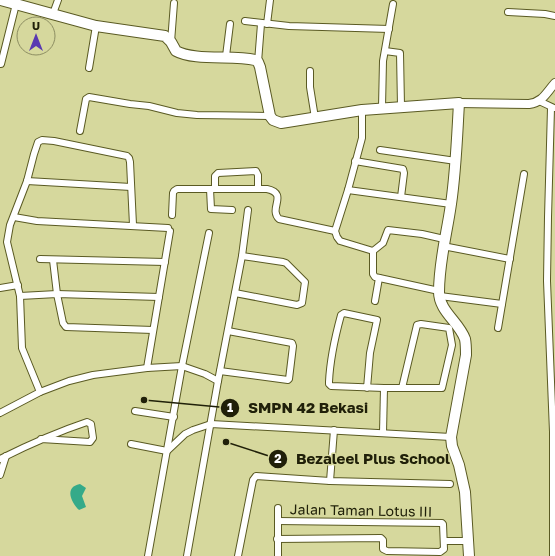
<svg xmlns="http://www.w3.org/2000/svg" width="555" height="556" font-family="'Golos Text',sans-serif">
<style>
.water{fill:#34aa89}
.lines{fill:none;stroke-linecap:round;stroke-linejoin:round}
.minor-casing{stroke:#5a5a23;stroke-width:8}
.tertiary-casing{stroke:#5a5a23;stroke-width:10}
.primary-casing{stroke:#5a5a23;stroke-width:12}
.minor{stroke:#fff;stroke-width:6}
.tertiary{stroke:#fff;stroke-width:8}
.primary{stroke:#fff;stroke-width:10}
.labels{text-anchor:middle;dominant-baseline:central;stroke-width:3;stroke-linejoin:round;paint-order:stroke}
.street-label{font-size:14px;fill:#202009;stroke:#d6d89d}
.leader{fill:none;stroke:#202009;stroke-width:1.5}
.callout-dot{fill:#202009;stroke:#d6d89d;stroke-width:1.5}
.mark-label{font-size:12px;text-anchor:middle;font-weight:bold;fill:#fff}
.callout-label{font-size:15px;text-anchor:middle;font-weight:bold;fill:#202009;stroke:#d6d89d;stroke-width:3;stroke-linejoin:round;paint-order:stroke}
</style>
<rect width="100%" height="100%" fill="#d6d89d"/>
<path class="water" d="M80,484L86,488L82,496L86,507L79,510C71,502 64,487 80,484Z"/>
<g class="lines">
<g class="minor-casing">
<g id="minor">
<path d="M54,11L58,0"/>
<path d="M508,12L545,14L555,16"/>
<path d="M245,21L289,26L389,29"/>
<path d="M267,24L270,0"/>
<path d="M171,42L174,3"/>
<path d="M385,51L400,53L401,106"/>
<path d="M226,56L230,24"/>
<path d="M258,62L261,24"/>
<path d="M0,64H1L16,4"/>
<path d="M89,68L96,26"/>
<path d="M310,71V87L315,118"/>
<path d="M539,101L554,108"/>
<path d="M382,107L383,61L393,4"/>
<path d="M551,108L548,217L547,281L553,432V556"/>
<path d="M362,110V138L348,190L335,231L337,237L340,241L373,251L383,243L388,230L422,234L444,239"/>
<path d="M80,131L86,99L89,97L130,104L149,106L177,113L197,115L270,116"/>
<path d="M380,150L456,161"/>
<path d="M355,161L403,169L404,173L401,197"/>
<path d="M27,181L131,187"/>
<path d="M215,188V176L218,173L256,171L258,175V189"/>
<path d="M210,189L211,209L232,210"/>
<path d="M348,190L451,204"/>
<path d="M172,215L173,193L174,191L177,189H267C289,194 268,208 279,219L335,231"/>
<path d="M14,217L37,221L168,228"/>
<path d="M443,246L510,259"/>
<path d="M373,251V274L375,277L439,291"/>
<path d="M40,259L165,262"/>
<path d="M53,260L57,294L63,323L66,327L153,330"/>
<path d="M0,288L18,285"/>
<path d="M235,293L297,305L302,303L305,282L286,263L283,262L242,256"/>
<path d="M20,296L57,294L159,297"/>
<path d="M440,296L502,304"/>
<path d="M375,301L379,278"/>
<path d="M498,328L524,174"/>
<path d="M147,368L170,231"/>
<path d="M220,371L288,380L289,379L293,346L292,343L228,331"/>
<path d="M367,388L370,353L377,320L344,313L341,315C335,337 330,359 329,382V384L331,386L384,388H442L452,345L449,328L421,324L417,325L402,388"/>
<path d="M40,392L22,348L20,296L7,242L10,225L27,181L34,154L38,142L42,140L54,141L127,156L129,158L130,162L133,225"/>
<path d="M135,411L174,417"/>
<path d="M0,413L40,392L69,381L93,375L147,368L182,366L205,374L218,381"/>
<path d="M383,433L384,388"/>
<path d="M131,444L167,451L185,434L193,430L211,424L451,437"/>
<path d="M0,459C28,445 57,432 87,422L91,424L93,438L90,442L41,439"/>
<path d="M0,475L6,456"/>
<path d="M330,481L334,430"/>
<path d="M278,508V556"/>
<path d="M277,539L381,538L383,540V549L387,551L440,552L444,549L443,524L442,523L278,521"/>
<path d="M444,541H468"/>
<path d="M148,556L182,366L209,233"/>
<path d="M187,556L218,381L242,256L248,210"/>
<path d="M238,556L253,480L256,476L330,481L450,484"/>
</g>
</g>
<g class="tertiary-casing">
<path id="tertiary" d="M459,103L529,104C543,102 546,93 555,83"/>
</g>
<g class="primary-casing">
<path id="primary" d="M1,0L96,26L165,36L171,42L176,51C194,61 233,55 255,60L258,62L260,67L270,116L273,120L281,123L362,110L459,103C457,137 456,170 451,204C447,233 439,261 439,292C439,311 459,322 465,339C466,344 466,350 466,355L451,437L452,446L459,465L465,492L469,556"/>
</g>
<use href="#minor" class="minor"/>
<use href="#tertiary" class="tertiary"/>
<use href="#primary" class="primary"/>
</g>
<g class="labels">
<g class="street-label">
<text transform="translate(361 510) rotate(1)">Jalan Taman Lotus III</text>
</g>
</g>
<path class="leader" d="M144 400L230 408M226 442L278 459"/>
<g class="callout-dot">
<circle cx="144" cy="400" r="4"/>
<circle cx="226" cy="442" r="4"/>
<circle cx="230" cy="408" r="10"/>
<circle cx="278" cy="459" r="10"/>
</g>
<g class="mark-label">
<text x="230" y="412">1</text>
<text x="278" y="463">2</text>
</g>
<g class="callout-label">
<text x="308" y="413">SMPN 42 Bekasi</text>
<text x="373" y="464">Bezaleel Plus School</text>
</g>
<g transform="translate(36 36)"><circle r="19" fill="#d6d89d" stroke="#8d8e62"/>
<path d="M0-3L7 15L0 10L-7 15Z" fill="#5939b1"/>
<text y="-6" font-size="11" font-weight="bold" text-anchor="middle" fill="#202009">U</text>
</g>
</svg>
